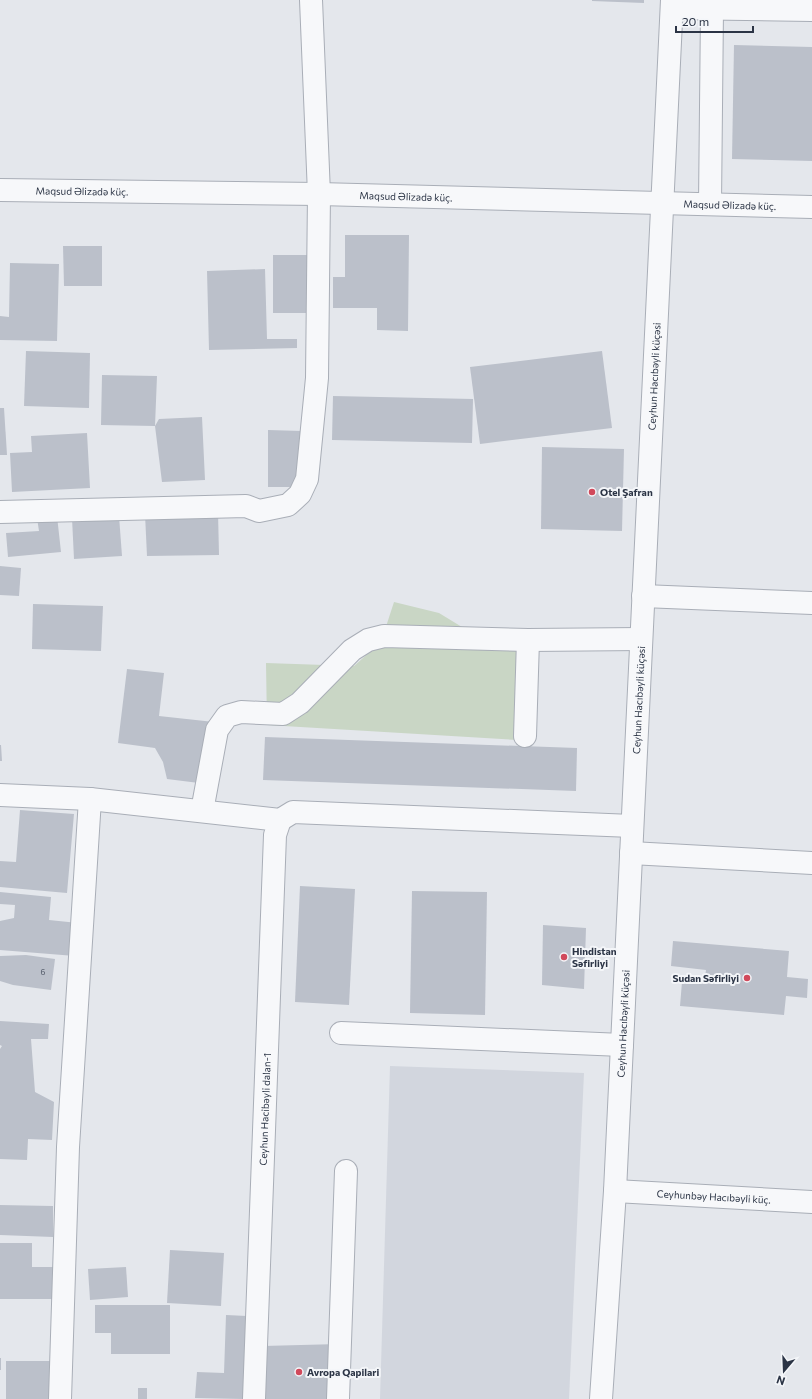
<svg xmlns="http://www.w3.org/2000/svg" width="812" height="1399" font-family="Commissioner,sans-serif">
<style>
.built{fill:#d2d6de}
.green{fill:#c9d6c5}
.building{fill:#bbc0ca}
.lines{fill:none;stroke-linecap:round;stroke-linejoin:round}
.minor-casing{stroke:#a9aeb7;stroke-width:24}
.minor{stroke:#f7f8fa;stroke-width:22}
.poi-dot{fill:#d1495b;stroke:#f4f6f9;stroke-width:1.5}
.labels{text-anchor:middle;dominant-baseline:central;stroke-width:4;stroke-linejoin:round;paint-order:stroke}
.number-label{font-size:8px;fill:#4f5766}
.street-label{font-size:10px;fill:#2b3445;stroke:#f4f6f9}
.poi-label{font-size:10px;font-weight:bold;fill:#2b3445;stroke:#f4f6f9;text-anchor:start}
</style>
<rect width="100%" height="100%" fill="#e4e7ec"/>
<path class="built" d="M390,1066L584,1073L569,1399H380Z"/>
<path class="green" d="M394,602L439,613L480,638L521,644L518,740L267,725L266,663L354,666L381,642Z"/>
<g class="building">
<path d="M592,0H644V3L592,1Z"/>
<path d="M734,45L812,47V161L732,159Z"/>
<path d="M345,235H409L408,331L377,330V308H333V277H345Z"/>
<path d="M63,246H102V286H64Z"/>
<rect x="273" y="255" width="34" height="58"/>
<path d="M10,263L59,264L57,341L0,340V316L9,317Z"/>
<path d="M265,269L267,339H297V348L209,350L207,271Z"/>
<path d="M26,351L90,353L89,408L24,406Z"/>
<path d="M602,351L612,428L480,444L470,367Z"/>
<path d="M102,375L157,376L155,426L159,419L202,417L205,480L162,482L155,426L101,425Z"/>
<path d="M333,396L473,399L472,443L332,440Z"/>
<path d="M0,408H4L7,455H0Z"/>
<path d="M268,430L302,431L301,487H268Z"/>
<path d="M87,433L90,488L12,492L10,453L32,452L31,436Z"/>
<path d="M542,447L624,449L622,531L541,529Z"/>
<path d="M218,512L219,555L147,556L145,514Z"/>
<path d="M57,516L61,552L8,557L6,533L39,531L37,518Z"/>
<path d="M119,516L122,556L74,559L72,518Z"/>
<path d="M0,566L21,568L19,596L0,595Z"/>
<path d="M33,604L103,606L101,651L32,649Z"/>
<path d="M127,669L164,673L159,716L214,722L207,784L167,779L163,762L155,748L118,743Z"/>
<path d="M265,737L577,748L576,791L263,780Z"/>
<path d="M0,745H1L2,761H0Z"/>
<path d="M20,810L74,814L67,893L0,887V861L16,862Z"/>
<path d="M300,886L355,889L349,1005L295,1002Z"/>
<path d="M412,891L487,892L485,1015L410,1013Z"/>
<path d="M0,892L51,897L49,920L78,923L75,956L0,950V921L14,918L15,905L0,904Z"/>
<path d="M543,925L586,928L584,989L542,985Z"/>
<path d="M673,941L789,951L787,977L808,979L807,998L786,996L784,1015L680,1006L682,982L704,984L706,970L671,966Z"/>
<path d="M26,955L55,959L51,990L13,985L0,981V956Z"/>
<path d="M0,1021L49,1024L48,1039H31L35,1092L54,1102L52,1140L28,1139L27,1160L0,1159V1049L2,1046L0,1045Z"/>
<path d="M0,1205L53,1206V1237L0,1235Z"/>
<path d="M0,1243H32V1267H56V1299H0Z"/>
<path d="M170,1250L224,1253L221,1306L167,1303Z"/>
<path d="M126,1267L128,1297L90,1300L88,1269Z"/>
<path d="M95,1305H170V1354H111V1333H95Z"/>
<path d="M226,1315L247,1316L243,1399L195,1398L197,1372L224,1373Z"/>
<path d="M339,1344L336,1399H260L263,1346Z"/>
<rect x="0" y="1358" width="1" height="12"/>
<rect x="6" y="1361" width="44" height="38"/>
<rect x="138" y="1388" width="9" height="11"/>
</g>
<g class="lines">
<g class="minor-casing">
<g id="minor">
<path d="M672,8L812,10"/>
<path id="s1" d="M0,190L319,194L812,207"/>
<path d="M710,204L712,9"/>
<path d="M0,512L246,506L259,511L288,505L300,494L307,479L317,378L319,194L311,0"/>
<path d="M643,596L812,603"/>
<path d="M525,736L528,640"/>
<path d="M0,795L90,799L280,820L293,812L632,826"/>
<path d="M202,811L217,730L227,716L241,712L283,714L300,703L352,650L368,640L384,636L528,640L641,639"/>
<path d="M631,853L812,863"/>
<path d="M341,1033L622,1045"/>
<path id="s2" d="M615,1191L812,1202"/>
<path d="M60,1399L68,1147L90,799"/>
<path id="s3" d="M254,1399L275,835L280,820"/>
<path d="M338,1399L346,1171"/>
<path id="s4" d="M601,1399L615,1191L672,0"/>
</g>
</g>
<use href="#minor" class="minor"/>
</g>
<g class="poi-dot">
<circle cx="592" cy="492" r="4"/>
<circle cx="564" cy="957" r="4"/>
<circle cx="747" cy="978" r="4"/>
<circle cx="299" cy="1372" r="4"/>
</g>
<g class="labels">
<g class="number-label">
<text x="43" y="972">6</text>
</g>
<g class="street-label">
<text stroke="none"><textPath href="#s1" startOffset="82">Maqsud Əlizadə küç.</textPath></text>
<text stroke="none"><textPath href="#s1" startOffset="406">Maqsud Əlizadə küç.</textPath></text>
<text stroke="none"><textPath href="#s1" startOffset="730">Maqsud Əlizadə küç.</textPath></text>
<text stroke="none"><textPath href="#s4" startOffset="1024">Ceyhun Hacıbəyli küçəsi</textPath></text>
<text stroke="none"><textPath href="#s4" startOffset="700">Ceyhun Hacıbəyli küçəsi</textPath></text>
<text stroke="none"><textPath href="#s4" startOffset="376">Ceyhun Hacıbəyli küçəsi</textPath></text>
<text stroke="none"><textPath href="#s3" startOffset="290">Ceyhun Hacibəyli dalan-1</textPath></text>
<text stroke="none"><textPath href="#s2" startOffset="99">Ceyhunbəy Hacıbəyli küç.</textPath></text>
</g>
<g class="poi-label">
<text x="600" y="492">Otel Şafran</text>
<text x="572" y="951">Hindistan<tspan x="572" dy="12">Səfirliyi</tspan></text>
<text x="739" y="978" text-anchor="end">Sudan Səfirliyi</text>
<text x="307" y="1372">Avropa Qapilari</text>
</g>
</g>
<g transform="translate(784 1371) rotate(199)" stroke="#f4f6f9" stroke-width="3" paint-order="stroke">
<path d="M0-3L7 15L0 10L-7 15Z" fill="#2b3445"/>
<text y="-6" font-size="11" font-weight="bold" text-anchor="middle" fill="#2b3445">N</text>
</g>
<path d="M676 26v6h77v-6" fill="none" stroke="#2b3445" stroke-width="2"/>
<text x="682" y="26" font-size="12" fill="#2b3445" stroke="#f4f6f9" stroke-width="3" paint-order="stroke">20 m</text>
</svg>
